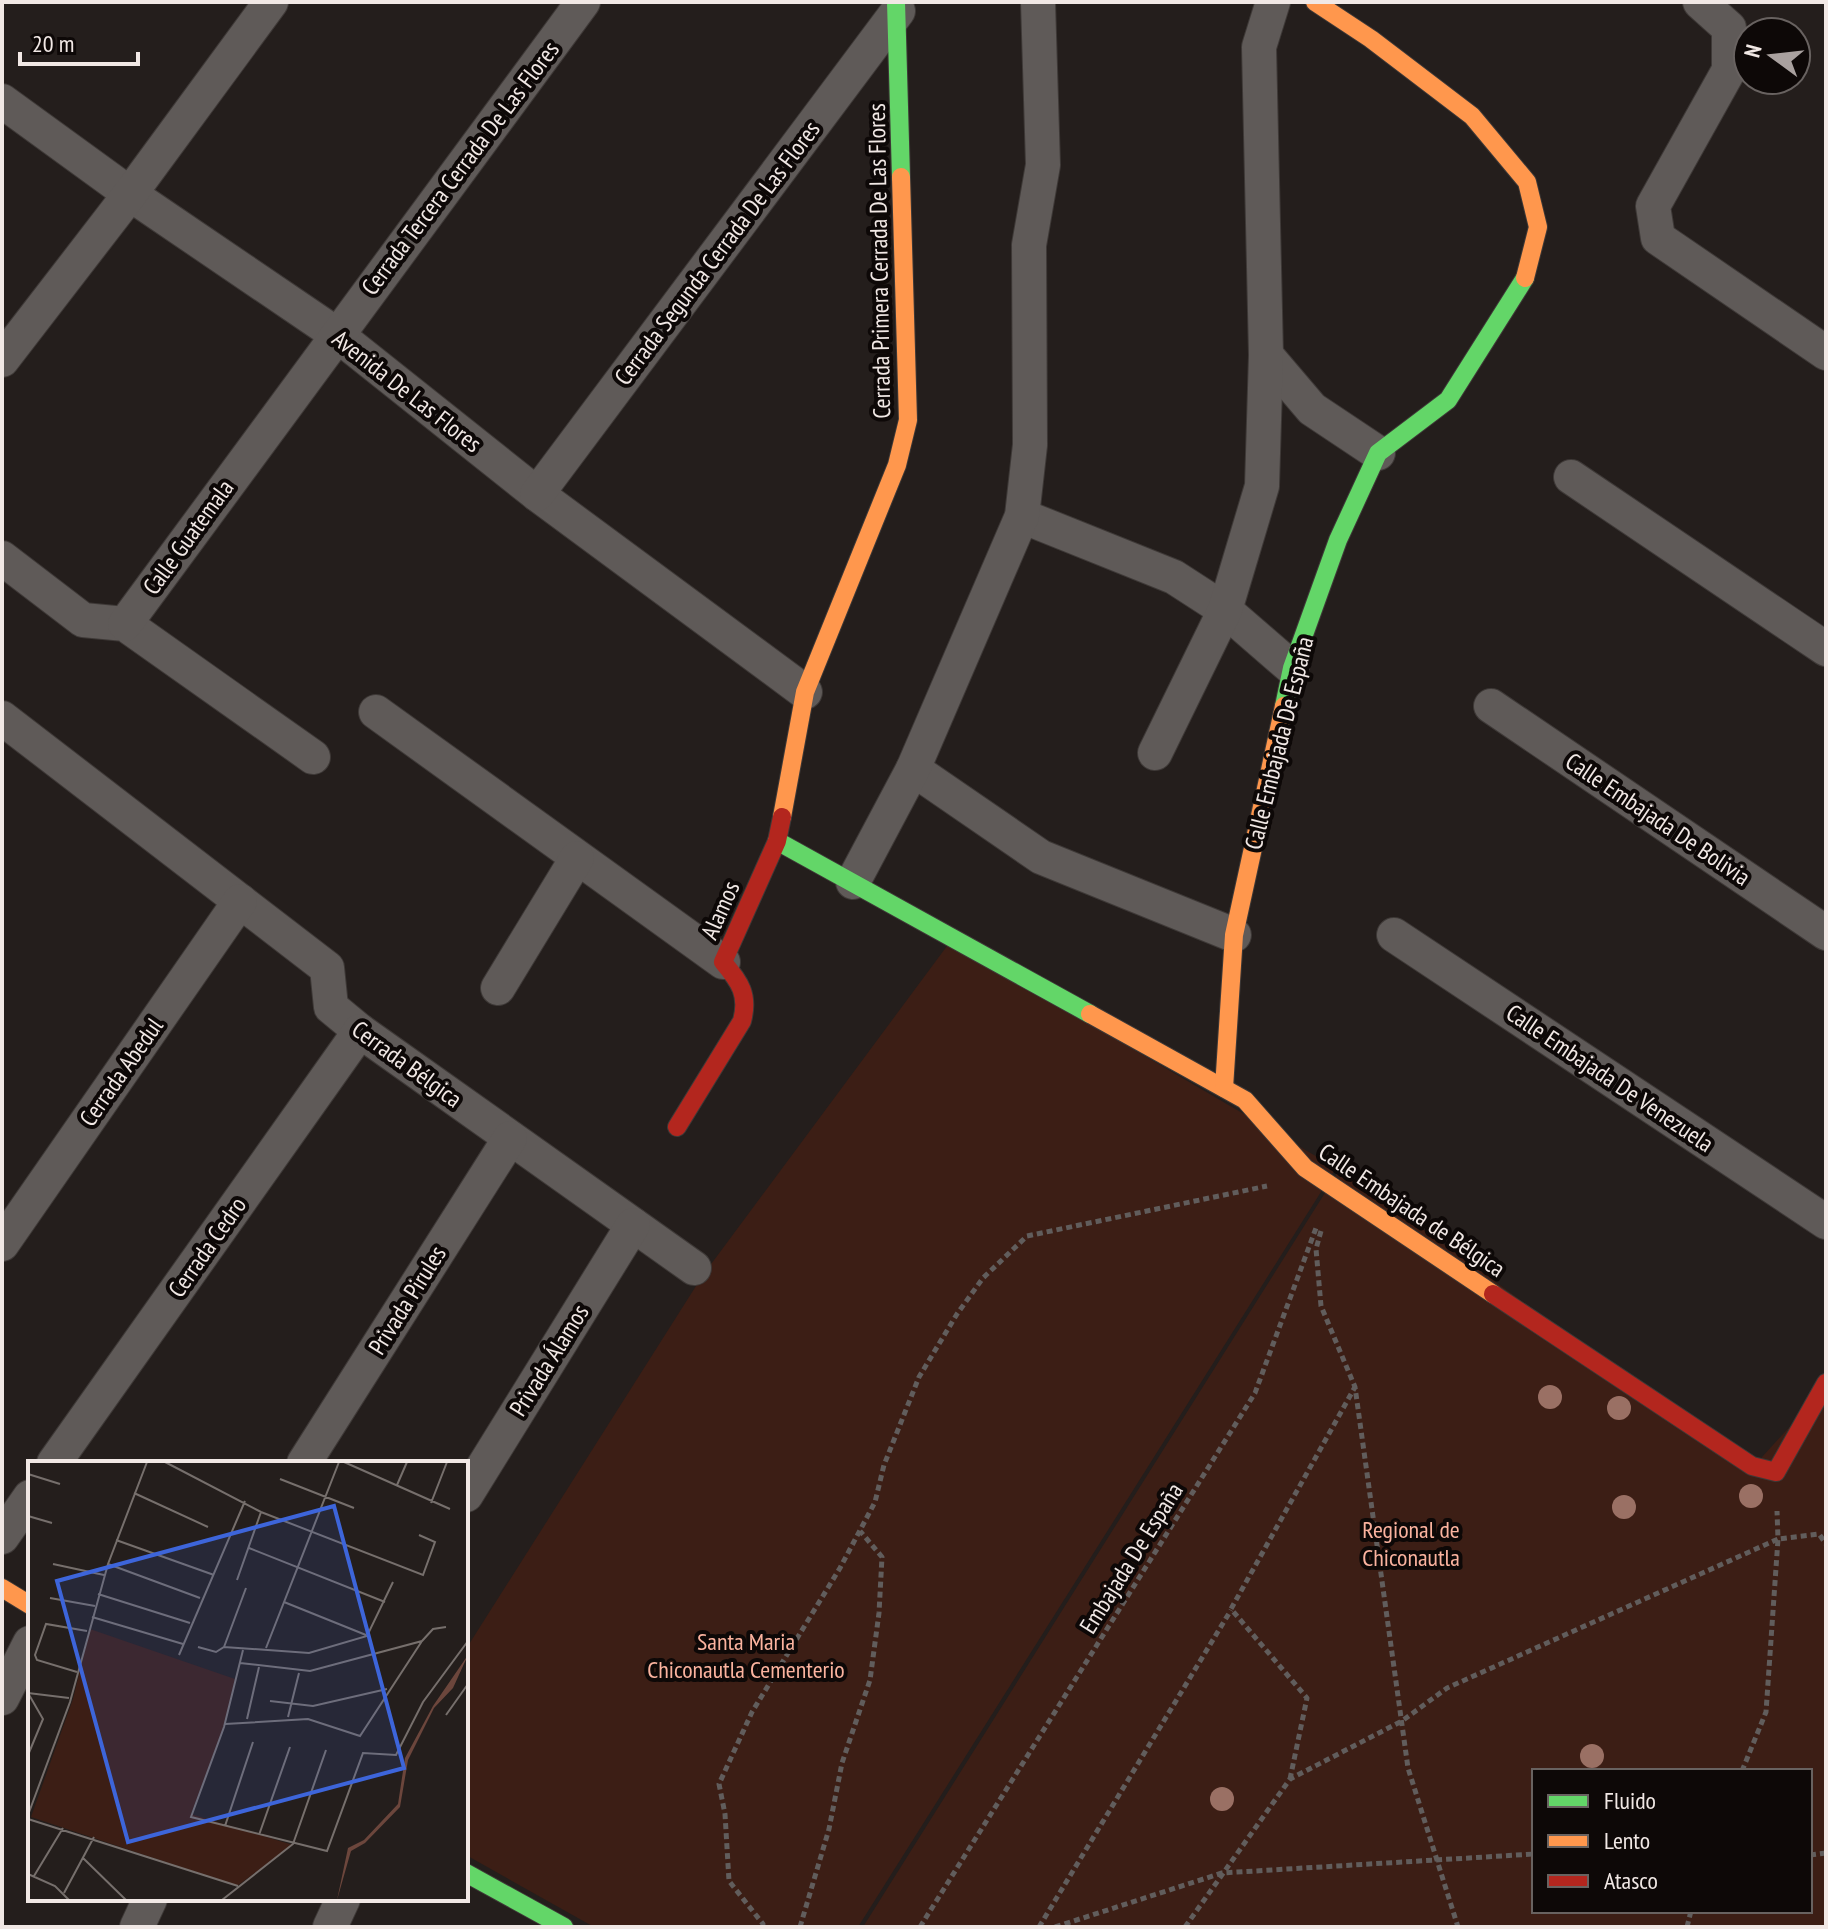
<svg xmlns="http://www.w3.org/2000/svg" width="1828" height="1929" font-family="'PT Sans Narrow',sans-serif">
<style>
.green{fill:#3c1e15;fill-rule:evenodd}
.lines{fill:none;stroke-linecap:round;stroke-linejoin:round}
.street-casing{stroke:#3e3937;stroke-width:36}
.fast-casing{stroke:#3e3937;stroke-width:20}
.slow-casing{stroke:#3e3937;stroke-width:20}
.jam-casing{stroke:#3e3937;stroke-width:20}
.path{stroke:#615d5c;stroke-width:5;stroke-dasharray:6 4;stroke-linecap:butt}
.street{stroke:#5f5a58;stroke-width:34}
.fast{stroke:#63d668;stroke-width:18}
.slow{stroke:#ff974d;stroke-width:18}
.jam{stroke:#b3261e;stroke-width:18}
.tree{fill:#9a7064}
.labels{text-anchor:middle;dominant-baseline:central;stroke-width:8;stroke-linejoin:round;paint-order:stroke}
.street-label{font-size:24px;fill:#f1e8e5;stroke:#0d0807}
.park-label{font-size:24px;fill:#fbb39f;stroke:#0d0807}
.inset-road{fill:none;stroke:#766f6c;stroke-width:2}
.view{fill:#3d65da;fill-opacity:0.15;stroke:#3d65da;stroke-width:4}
.inset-edge{fill:none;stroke:#f1e8e5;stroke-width:4}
</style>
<rect width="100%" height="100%" fill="#241e1c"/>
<g class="green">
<path d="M950,942L1336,1168L858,1927H594L466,1855V1649L703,1275Z"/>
<path d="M1340,1169L1752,1468L1826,1387V1927H863ZM1534,1771H1810V1911H1534Z"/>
</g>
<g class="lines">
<g class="street-casing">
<g id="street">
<path d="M1700,2L1729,28V70L1653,206L1658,238L1826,353"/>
<path d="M2,101L130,194L336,334L537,494L805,692"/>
<path d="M1266,355L1312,409L1378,453"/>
<path d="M2,360L130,194L271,2"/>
<path d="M1571,477L1826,649"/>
<path d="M537,494L898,11"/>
<path d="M1022,516L1174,577L1225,610L1292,668"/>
<path d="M2,558L83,620L125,624L313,757"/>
<path d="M125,624L583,2"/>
<path d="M1491,706L1826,933"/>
<path d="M376,712L723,962"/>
<path d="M2,718L327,968L331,1007L360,1031L694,1268"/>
<path d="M1155,753L1225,610L1262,486L1266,355L1259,47L1273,2"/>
<path d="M913,769L1041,857L1234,935"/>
<path d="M853,882L913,769L1022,516L1030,445L1029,245L1043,165L1038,2"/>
<path d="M1394,935L1826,1222"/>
<path d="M498,988L577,858"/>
<path d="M2,1244L240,901"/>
<path d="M54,1463L360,1031"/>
<path d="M304,1463L510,1138"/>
<path d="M466,1495L633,1225"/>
<path d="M2,1537L30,1497"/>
<path d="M2,1698L30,1643"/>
<path d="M137,1927L150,1899"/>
<path d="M330,1927L343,1899"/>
</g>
</g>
<g class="fast-casing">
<g id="fast">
<path d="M896,2L901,177"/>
<path d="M1284,706L1292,668L1338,540L1378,453L1448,400L1525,278"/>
<path d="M777,841L1090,1014"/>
<path d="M466,1873L564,1927"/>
</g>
</g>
<g class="slow-casing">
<g id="slow">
<path d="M1315,2L1371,39L1472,116L1527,182L1538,227L1525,278"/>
<path d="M782,817L805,692L897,465L908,420L901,177"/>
<path d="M1090,1014L1245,1100L1305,1168L1493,1294"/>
<path d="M1224,1088L1234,935L1284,706"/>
<path d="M2,1588L30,1605"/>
</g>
</g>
<g class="jam-casing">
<g id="jam">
<path d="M677,1127L742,1021C749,995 740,982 723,962L777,841L782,817"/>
<path d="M1493,1294L1752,1466L1776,1472L1826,1383"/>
</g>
</g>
<g class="path">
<path d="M1321,1231L1316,1249L1321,1306L1355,1387L1408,1768L1458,1927"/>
<path d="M1742,1771L1766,1712L1778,1539L1819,1534L1826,1544"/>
<path d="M1290,1779L1307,1698L1231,1609L1355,1387"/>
<path d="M1810,1855L1826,1853"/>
<path d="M762,1927L763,1924L729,1881L725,1814L719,1784L752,1712L840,1568L875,1502L884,1465L919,1377L957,1314L983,1278L1027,1236L1267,1186"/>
<path d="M800,1927L829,1829L842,1763L870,1680L879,1613L882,1557L860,1531"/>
<path d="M920,1927L1255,1393L1316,1228"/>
<path d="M1039,1927L1231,1610"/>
<path d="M1055,1927L1222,1873L1534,1854"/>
<path d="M1185,1927L1290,1779L1402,1721L1447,1688L1778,1539L1777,1511"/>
<path d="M1687,1927L1691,1911"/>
</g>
<use href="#street" class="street"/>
<use href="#fast" class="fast"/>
<use href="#slow" class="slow"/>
<use href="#jam" class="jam"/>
</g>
<g class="tree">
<circle cx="1550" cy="1397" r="12"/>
<circle cx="1619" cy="1408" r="12"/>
<circle cx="1751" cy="1496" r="12"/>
<circle cx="1624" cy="1507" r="12"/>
<circle cx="1592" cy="1756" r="12"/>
<circle cx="1222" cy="1799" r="12"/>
</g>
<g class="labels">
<g class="street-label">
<text transform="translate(460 168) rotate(-53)">Cerrada Tercera Cerrada De Las Flores</text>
<text transform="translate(717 253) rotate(-53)">Cerrada Segunda Cerrada De Las Flores</text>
<text transform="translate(879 261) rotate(-91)">Cerrada Primera Cerrada De Las Flores</text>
<text transform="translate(407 391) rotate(38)">Avenida De Las Flores</text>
<text transform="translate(188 537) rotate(-54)">Calle Guatemala</text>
<text transform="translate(1279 743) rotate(-76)">Calle Embajada De España</text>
<text transform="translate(1658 819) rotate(34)">Calle Embajada De Bolivia</text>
<text transform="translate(720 910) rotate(-66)">Alamos</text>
<text transform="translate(407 1064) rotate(36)">Cerrada Bélgica</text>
<text transform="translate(121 1072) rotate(-55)">Cerrada Abedul</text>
<text transform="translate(1610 1078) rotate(34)">Calle Embajada De Venezuela</text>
<text transform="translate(1412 1210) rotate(34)">Calle Embajada de Bélgica</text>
<text transform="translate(207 1247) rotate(-55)">Cerrada Cedro</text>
<text transform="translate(407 1300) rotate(-58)">Privada Pirules</text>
<text transform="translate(549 1360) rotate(-58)">Privada Álamos</text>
<text transform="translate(1131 1558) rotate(-58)">Embajada De España</text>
</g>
<g class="park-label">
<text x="1411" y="1529">Regional de<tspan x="1411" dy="28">Chiconautla</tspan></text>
<text x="746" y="1641">Santa Maria<tspan x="746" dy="28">Chiconautla Cementerio</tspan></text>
</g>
</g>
<g transform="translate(28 1461)">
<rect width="440" height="440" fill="#241e1c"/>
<path d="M62,168L207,218L196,266L163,353L265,384L209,425L3,356L45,238Z" fill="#3c1e15"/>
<path d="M440,194L425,227L406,247L380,299L372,346L337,382L323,390L309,439L320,387L336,379L370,343L377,297L405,245Z" fill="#6c463c"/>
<path class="inset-road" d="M137,1L233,51L395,114L407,81L391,74M316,1L422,48M0,13L32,23M252,18L326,47M369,24L379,1M106,32L180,66M403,42L419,1M0,55L24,62M88,79L186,114M221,87L357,141M25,103L76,114M80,103L172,137M209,119L233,51M70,133L162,162M22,137L67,145M256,141L338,174M64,156L155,183M170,186L188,191L196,186L281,192L339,175L365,121M196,186L218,127M238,187L311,1M215,189L196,266L163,356L299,390L335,292L368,294L395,241L440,180M151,194L217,40M212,202L282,210L394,180L405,168L418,166M49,211L9,199L7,194L18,163L59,170M0,232L41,237M242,240L285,245L359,228M418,254L440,223M260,256L271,212M219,258L231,206M197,263L280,258L332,275L394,180M0,294L15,258L0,232M0,354L42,241L80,103L119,1M0,358L210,425M197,365L225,281M231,374L262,286M55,397L98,439M0,413L27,425L41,439M6,415L35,367M36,432L66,376M194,439L265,383L298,289"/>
<path class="view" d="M306,45L376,307L100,381L29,120Z"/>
<rect width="440" height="440" class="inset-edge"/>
</g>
<rect width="1828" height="1929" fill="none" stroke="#f1e8e5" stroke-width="8"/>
<rect x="1532" y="1769" width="280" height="144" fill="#0d0807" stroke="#686260" stroke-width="2"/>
<rect x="1548" y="1795" width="40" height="12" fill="#63d668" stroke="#686260" stroke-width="2"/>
<text x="1604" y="1809" font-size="24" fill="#f1e8e5">Fluido</text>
<rect x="1548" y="1835" width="40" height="12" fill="#ff974d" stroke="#686260" stroke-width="2"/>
<text x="1604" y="1849" font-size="24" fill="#f1e8e5">Lento</text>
<rect x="1548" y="1875" width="40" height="12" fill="#b3261e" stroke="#686260" stroke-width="2"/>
<text x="1604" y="1889" font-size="24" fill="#f1e8e5">Atasco</text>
<g transform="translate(1772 56) rotate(285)"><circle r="38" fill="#0d0807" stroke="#686260" stroke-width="2"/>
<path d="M0-6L14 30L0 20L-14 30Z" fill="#a9a19f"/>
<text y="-12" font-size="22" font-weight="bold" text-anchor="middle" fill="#f1e8e5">N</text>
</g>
<path d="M20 52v12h118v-12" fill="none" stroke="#f1e8e5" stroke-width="4"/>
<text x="32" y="52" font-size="24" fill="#f1e8e5" stroke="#0d0807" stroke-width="6" paint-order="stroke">20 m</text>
</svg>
